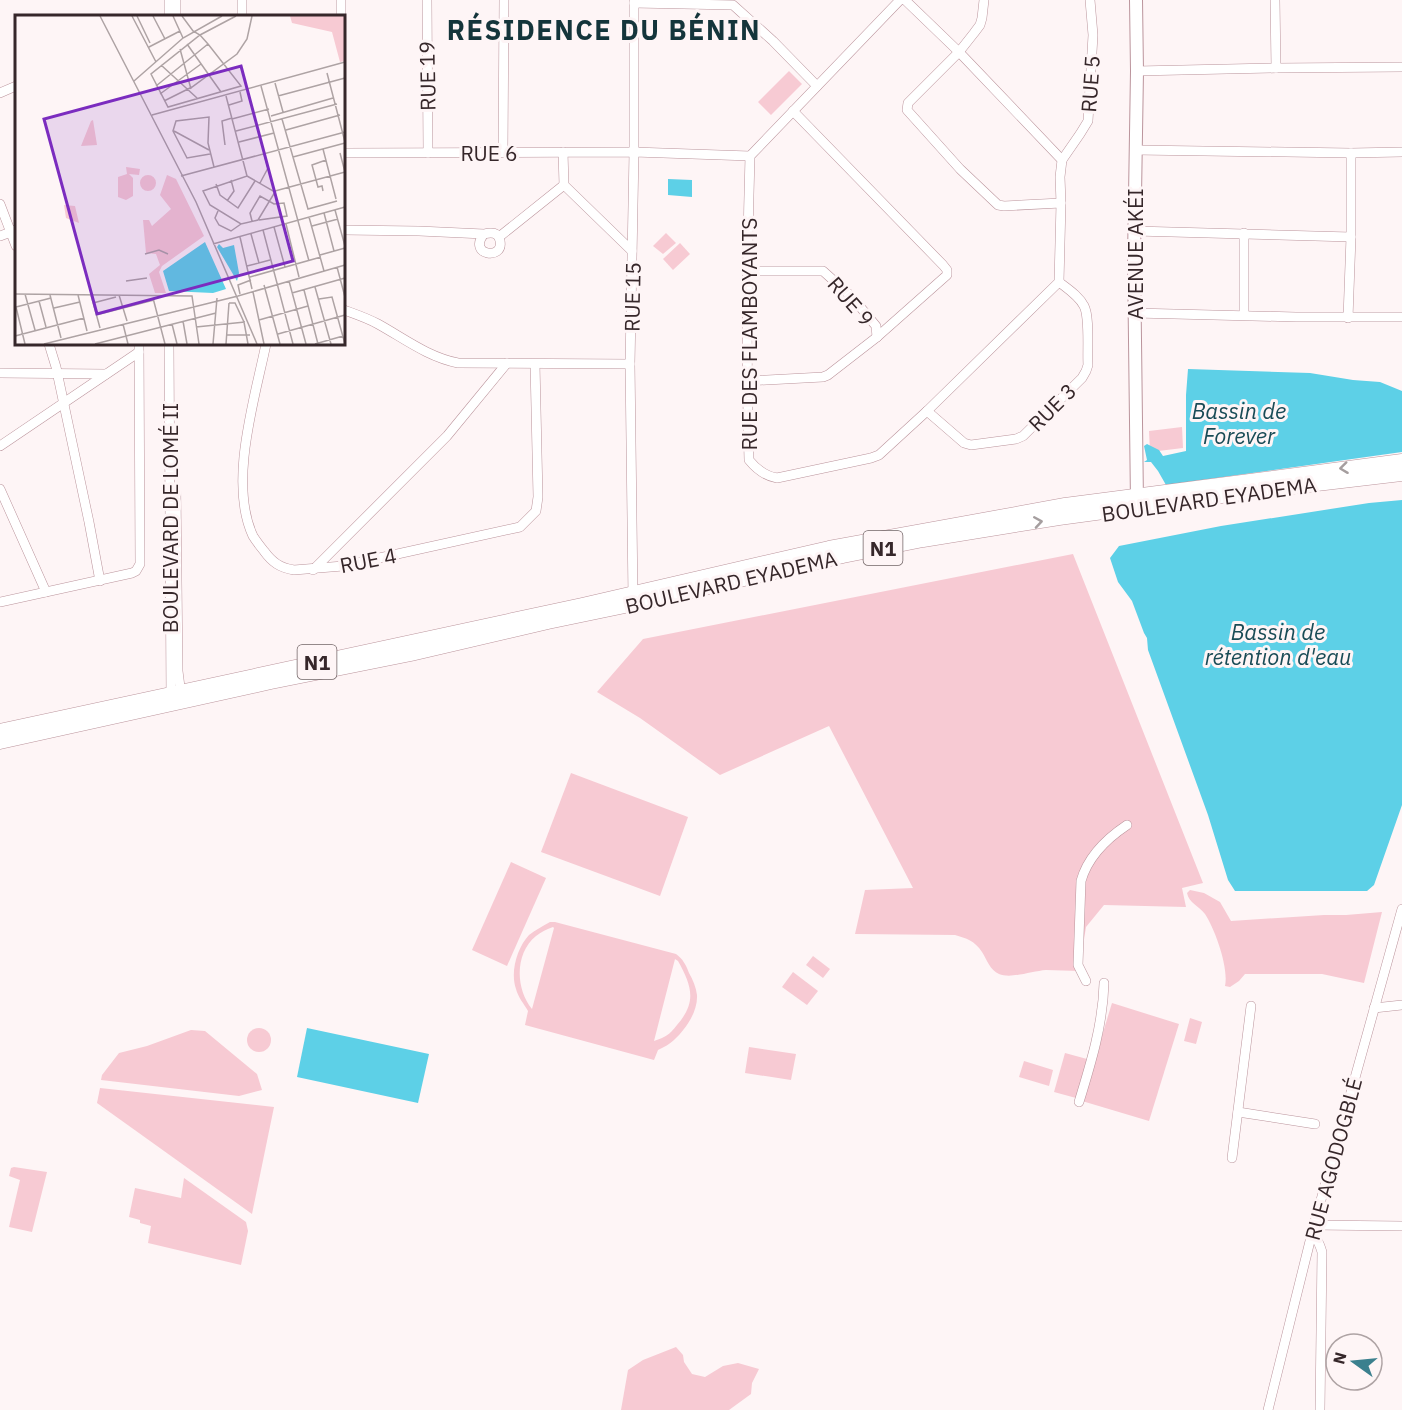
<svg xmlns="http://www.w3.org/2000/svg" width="1402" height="1410" font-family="'IBM Plex Sans',sans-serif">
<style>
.green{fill:#f7cad3;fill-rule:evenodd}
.water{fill:#5dd0e7}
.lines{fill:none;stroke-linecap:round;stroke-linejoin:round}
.minor-casing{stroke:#bb949c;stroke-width:10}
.major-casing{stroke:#bb949c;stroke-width:14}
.highway-casing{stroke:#bb949c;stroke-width:15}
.minor{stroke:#fff;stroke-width:9}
.major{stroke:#fff;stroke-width:12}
.highway{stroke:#fff;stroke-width:14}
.oneway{stroke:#a59e9f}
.labels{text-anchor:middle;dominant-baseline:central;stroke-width:6;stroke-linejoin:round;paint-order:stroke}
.shield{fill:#fef5f6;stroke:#726567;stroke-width:1.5}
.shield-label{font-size:20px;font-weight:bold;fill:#36272a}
.street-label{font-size:21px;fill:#36272a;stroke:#fef5f6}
.water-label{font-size:22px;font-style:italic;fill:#194b56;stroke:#fef5f6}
.district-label{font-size:27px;font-weight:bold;letter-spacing:1.5px;fill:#14353b;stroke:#fef5f6}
.inset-road{fill:none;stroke:#aea3a4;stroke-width:1.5}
.view{fill:#7b2cbf;fill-opacity:0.15;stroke:#7b2cbf;stroke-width:3}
.inset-edge{fill:none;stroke:#36272a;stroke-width:3}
</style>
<rect width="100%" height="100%" fill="#fef5f6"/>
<g class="green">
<path d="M788,70L802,84L771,115L758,102L789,71Z"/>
<path d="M666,233L676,243L663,254L653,246Z"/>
<path d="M680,243L690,254L673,270L663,259Z"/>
<path d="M1182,427L1183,448L1150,452L1149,431Z"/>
<path d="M1073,554L1203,883L1182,888L1186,907L1104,905L1086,927L1079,971C1068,971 1057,970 1046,970C1032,971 1011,979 999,974C990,970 987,960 982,952C975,941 966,938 955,935L855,934L865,890L913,888L829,726L720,775L640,718L597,692L643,639Z"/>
<path d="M571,773L688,817L660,896L541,852Z"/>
<path d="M511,862L546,878L507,966L472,950Z"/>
<path d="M1190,890L1204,893L1220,902L1231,921L1324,915H1346L1382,912L1364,983L1322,974H1245L1239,981L1230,987L1225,986C1229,968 1215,929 1205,914C1199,906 1189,903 1187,893Z"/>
<path d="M550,922H555L676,954C683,959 686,965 689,973C693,980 696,987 697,995C698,1011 686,1029 674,1040C670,1044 664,1047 658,1050L654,1060L525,1025L528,1011C524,1004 518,997 516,989C510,972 517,948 529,935C535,930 543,926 550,922ZM553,927L554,928L532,1009C515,988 515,953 536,936C541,932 547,929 553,927ZM675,959L678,961C692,986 697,1002 677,1025C669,1035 666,1037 654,1041Z"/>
<path d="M813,956L830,969L823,978L806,965Z"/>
<path d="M793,972L818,991L807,1005L782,987Z"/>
<path d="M1112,1003L1179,1024L1149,1121L1082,1101Z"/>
<path d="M1190,1018L1202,1022L1196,1044L1184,1041Z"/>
<circle cx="259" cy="1040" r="12"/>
<path d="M191,1030L205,1031L257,1074L262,1090L239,1096L101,1080L102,1075L119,1053L147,1046Z"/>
<path d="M749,1047L796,1054L791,1080L745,1073Z"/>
<path d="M1065,1053L1087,1059L1076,1098L1054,1092Z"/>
<path d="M1024,1061L1053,1070L1049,1086L1019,1077Z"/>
<path d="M100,1088L274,1107L252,1214L97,1103Z"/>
<path d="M14,1167L47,1172L32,1232L9,1227L20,1180L9,1176L11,1168Z"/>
<path d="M184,1178L246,1222L248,1231L241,1265L148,1243L151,1226L140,1223V1220L129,1217L135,1188L181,1198Z"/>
<path d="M676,1347L683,1355L684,1362L692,1374L705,1377L723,1366L738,1363L759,1369L752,1383L751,1394L729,1410H621L628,1370L643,1360Z"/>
</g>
<g class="water">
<path d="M668,179L692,180V197L668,195Z"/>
<path d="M1188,369L1310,373L1353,380L1380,382L1402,391V452L1166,485L1158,471L1151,462H1144L1147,460L1144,446L1147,444L1159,450L1163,456L1186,451V395Z"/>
<path d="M1402,500V805L1374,885L1367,891H1235L1228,880L1208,815L1148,650L1147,638L1144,633L1132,601L1118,582L1110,558L1119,546L1221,526L1369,503Z"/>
<path d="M307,1028L429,1054L418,1103L297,1077Z"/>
</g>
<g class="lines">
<g class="minor-casing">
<g id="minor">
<path d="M169,0V16"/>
<path d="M341,0V16"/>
<path d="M427,0L428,153"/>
<path d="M900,0L750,156C747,258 746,359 749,460C757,470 765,476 777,478L871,458L879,455L927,411L1059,282L1061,203L1060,177L1062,160L959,52L905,0"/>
<path d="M984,0L982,18L980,25L974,33L959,52L908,103L907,110L960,169L998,205L1004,206L1061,203"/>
<path d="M1275,0L1276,68"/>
<path d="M634,3L733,5L773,41L817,86"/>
<path d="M176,16V0"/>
<path d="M242,16V0"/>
<path d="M1137,71L1276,68L1402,67"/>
<path d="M0,93L16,86"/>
<path d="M1136,150L1351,153L1402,152"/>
<path d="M563,152L564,185L632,251"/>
<path d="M344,153L634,152L750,156"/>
<path d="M503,153L504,0"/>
<path d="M1062,160L1080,134L1088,121L1093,35L1090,0"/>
<path d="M0,204L16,246"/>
<path d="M344,230L419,231L484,234C491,232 499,232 500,241C504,261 467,255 484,234"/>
<path d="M1135,231L1351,237"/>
<path d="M0,236L16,230"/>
<path d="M499,237L564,185"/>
<path d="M747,271H823L852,297L876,326L877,337"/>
<path d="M344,310C355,314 367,318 378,324C405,339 428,357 458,363L630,364"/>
<path d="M1135,313L1296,317H1402"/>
<path d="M1244,315V233"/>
<path d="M1348,318L1351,237V153"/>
<path d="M49,344L56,367L89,522L100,581"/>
<path d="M169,344L171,698"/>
<path d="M266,344C255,398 228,483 253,536C256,541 260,546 264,551C272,562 280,568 294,570L343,566L520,527L536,511L538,497L535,364"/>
<path d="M0,373L106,374"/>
<path d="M746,381L823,377L828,375L877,337L947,275V270L943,265L793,111"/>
<path d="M927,411L964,443L971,445L1016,439L1023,436L1082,378L1086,371L1088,365C1087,351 1090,317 1084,306C1079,296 1068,289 1059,282"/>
<path d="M0,446L139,352"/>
<path d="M0,489L46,592"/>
<path d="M176,490L178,671L181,695"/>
<path d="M313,570L447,436L507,363"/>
<path d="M633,597L630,364L634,152V0"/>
<path d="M0,602L132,573L136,571L140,564L139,344"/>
<path d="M1086,981L1078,965L1081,881C1088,856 1106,839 1127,825"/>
<path d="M1374,1008L1402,1005"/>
<path d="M1079,1102C1091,1063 1103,1024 1104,983"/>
<path d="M1238,1112L1315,1124"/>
<path d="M1232,1158L1251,1006"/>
<path d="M1314,1225L1402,1226"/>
<path d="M1313,1231L1320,1246L1322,1252L1320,1410"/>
<path d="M1268,1410L1314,1225L1402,909"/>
</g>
</g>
<g class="major-casing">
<path id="major" d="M1136,0L1137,71L1134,259L1137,503"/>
</g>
<g class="highway-casing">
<g id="highway">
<path d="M0,731L582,605L829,548L1065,505L1402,461"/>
<path d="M0,742L271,682L411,654L548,622L654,600L843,556L923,540L1059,518L1274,489L1402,474"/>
</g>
</g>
<use href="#minor" class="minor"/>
<use href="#major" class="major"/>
<use href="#highway" class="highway"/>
</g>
<defs><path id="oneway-chevron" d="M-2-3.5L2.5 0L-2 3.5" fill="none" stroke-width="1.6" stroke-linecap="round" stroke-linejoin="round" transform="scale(1.5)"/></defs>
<g class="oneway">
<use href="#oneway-chevron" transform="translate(1344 468) rotate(173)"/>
<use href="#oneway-chevron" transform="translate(1038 522) rotate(-9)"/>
</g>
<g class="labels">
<g class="shield">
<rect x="863.5" y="531" width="39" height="34" rx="4.5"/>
<rect x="297.5" y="645" width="39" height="34" rx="4.5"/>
</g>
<g class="shield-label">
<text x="883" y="548">N1</text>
<text x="317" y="662">N1</text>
</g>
<g class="street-label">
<text transform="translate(427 76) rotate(-91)">RUE 19</text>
<text transform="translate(1090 84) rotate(-86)">RUE 5</text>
<text x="489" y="153">RUE 6</text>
<text transform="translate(1135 254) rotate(-90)">AVENUE AKÉI</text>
<text transform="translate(632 297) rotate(-89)">RUE 15</text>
<text transform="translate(851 301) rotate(49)">RUE 9</text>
<text transform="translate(749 334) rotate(-90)">RUE DES FLAMBOYANTS</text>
<text transform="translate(1052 407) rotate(-45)">RUE 3</text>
<text transform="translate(1209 499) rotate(-8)">BOULEVARD EYADEMA</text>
<text transform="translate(170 518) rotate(-90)">BOULEVARD DE LOMÉ II</text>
<text transform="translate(368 560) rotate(-11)">RUE 4</text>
<text transform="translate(731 582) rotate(-13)">BOULEVARD EYADEMA</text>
<text transform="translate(1333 1159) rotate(-75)">RUE AGODOGBLÉ</text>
</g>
<g class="water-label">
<text x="1239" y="410">Bassin de<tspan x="1239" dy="25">Forever</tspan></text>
<text x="1278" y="631">Bassin de<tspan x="1278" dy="25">rétention d'eau</tspan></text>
</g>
<g class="district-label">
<text x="604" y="29">RÉSIDENCE DU BÉNIN</text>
</g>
</g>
<g transform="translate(15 15)">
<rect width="330" height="330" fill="#fef5f6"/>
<path d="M275,1H330V46L325,47L317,17L277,8ZM78,105L82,130L66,131L76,106ZM111,152L125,154L124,160L114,159L118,163V181L111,185L103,182V162L112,159ZM125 168a8 8 0 1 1 16 0a8 8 0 1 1-16 0ZM152,160L161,164L189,221L147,251L144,257L151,278H140L134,259L145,250L141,239L131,238L128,205H134L137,211L156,194L145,180ZM49,190L60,191L64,208L51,203Z" fill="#f7cad3"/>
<path d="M190,227L211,274L198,278L154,276L148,256ZM204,229L208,233L219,230L224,258L222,266L202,232Z" fill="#5dd0e7"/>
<path class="inset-road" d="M85,1L181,187L242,329M117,1L141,47M122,1L135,28M138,1L150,24M158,1L168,23M167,1L178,16L185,20L193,29L226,71L153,92L136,59L185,20L221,1M172,29L206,77M134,32L165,16M165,34L176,74M146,50L182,83M312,58L330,127M119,66L168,23L207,1M260,68L268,97M141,71L193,29M246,71L294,246M145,79L186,49M211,81L232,161M263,81L330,63M149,86L177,72L222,39L232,24L237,1M214,90L227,86L225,77M137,100L330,47M256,101L318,83M217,104L254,94M267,104L293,194L322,186M271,115L325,100M159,116L194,135M221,116L322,89M224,127L259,118M210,130L207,106L217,103M308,134L321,184M325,138L330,157M195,139L172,143L158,116L161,106L194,102L193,128L199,152M278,142L330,128M166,161L330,117M232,161L260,177L243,205L226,209L195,190L188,176ZM245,168L253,153L249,139M201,169L205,180L223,193L240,166M260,176L330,157M308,176L307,171L303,172L297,150L311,145M212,186L219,176L216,165M320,195L330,231M203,196L200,203L204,210L216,216L226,209M309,198L319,236M294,202L309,256M237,206L235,198L245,181L259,189L269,188L272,201L244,205M271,209L284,262M297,211L323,204M259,212L270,252M248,215L278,329M236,219L244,248M225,222L237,274M198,229L330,192M130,239L144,235L153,239M305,240L330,233M232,251L255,245M322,252L330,282M235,262L306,242M111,266L132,263M274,266L291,329M249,270L265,329M300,272L316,329M289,275L303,329M238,277L249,329M277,278L330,263M0,279L177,281L184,329M10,279L20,315M225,279L223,270L236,265M35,280L46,323M63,280L72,316M76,280L85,313M104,280L112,306M138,283L150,329M304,284L317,282L330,329M24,286L31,312M78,288L101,282M214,288H220L229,307L233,329M1,292L10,329M1,292L36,283M39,293L65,287M81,300L139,285M244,305L293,291M168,306L172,329M108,309L113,329M157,309L162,329M181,312L230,307M263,319L330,300M211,320H235M0,321L69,303M29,329L223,281L330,250M80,329L201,298M198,329L202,283M211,329L214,288M300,329L328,321"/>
<path class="view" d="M226,51L278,246L82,299L29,104Z"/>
<rect width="330" height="330" class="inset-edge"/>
</g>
<g transform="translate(1354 1362) rotate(285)"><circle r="28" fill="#fef5f6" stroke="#aea3a4" stroke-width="1.5"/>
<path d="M0-4.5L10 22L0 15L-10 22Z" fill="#3b808e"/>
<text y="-9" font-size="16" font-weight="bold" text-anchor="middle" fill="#36272a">N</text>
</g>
</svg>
